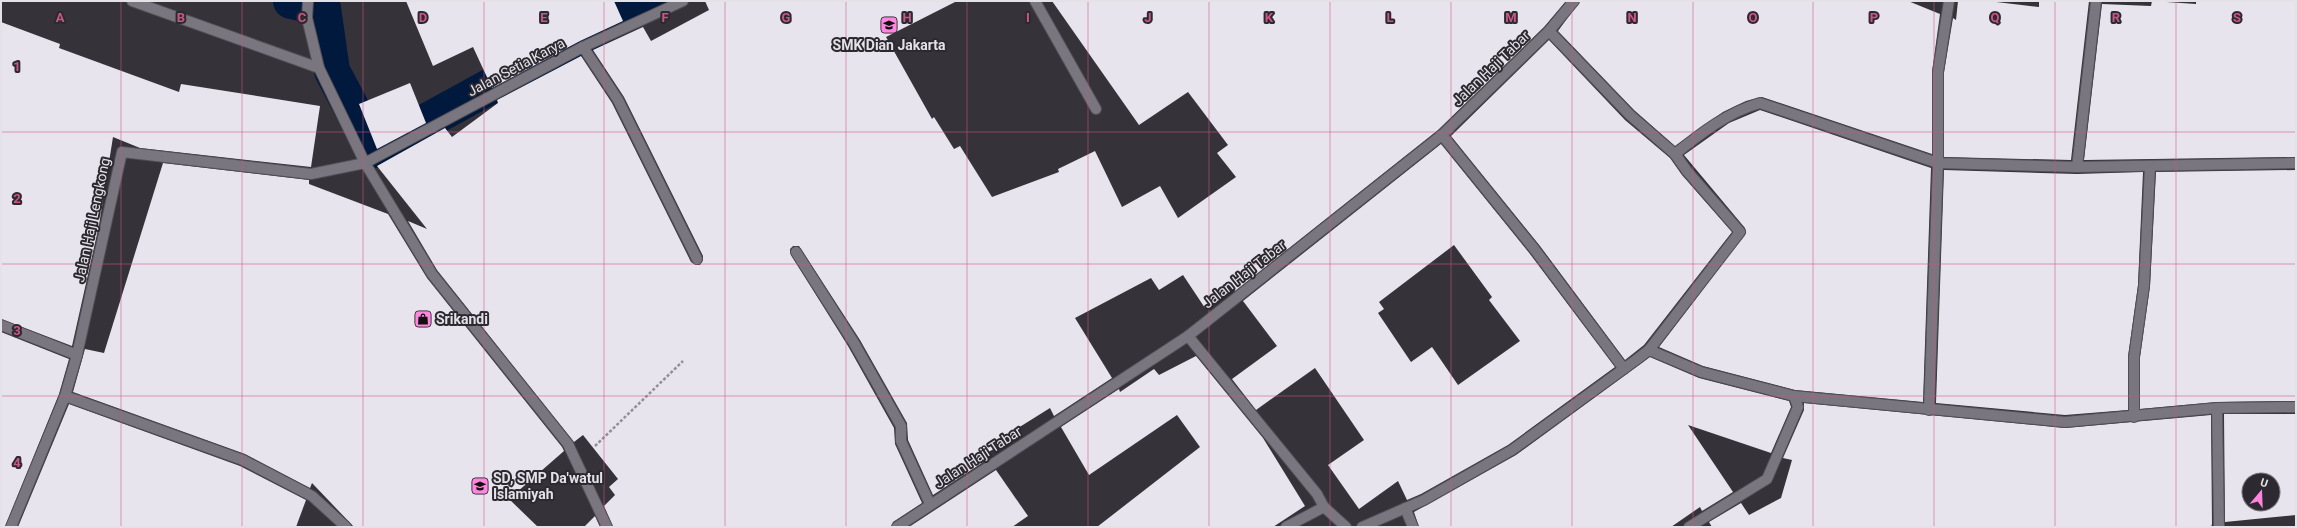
<svg xmlns="http://www.w3.org/2000/svg" width="2297" height="528" font-family="Roboto,sans-serif">
<style>
.lines{fill:none;stroke-linecap:round;stroke-linejoin:round}
.canal{stroke:#01193c;stroke-width:36}
.building{fill:#e8e4ee;fill-rule:evenodd}
.street-casing{stroke:#514e54;stroke-width:12}
.secondary-casing{stroke:#514e54;stroke-width:12}
.path{stroke:#928f96;stroke-width:2.5;stroke-dasharray:3 2;stroke-linecap:butt}
.street{stroke:#7a767f;stroke-width:10}
.secondary{stroke:#7a767f;stroke-width:10}
.grid{fill:none;stroke:#cc5585;stroke-width:1;stroke-opacity:0.55}
.labels{text-anchor:middle;dominant-baseline:central;stroke-width:4;stroke-linejoin:round;paint-order:stroke}
.poi-label{font-size:14px;font-weight:bold;fill:#e4e2e7;stroke:#2c2930;text-anchor:start}
.street-label{font-size:14px;fill:#e4e2e7;stroke:#2c2930}
.grid-label{font-size:13px;text-anchor:middle;font-weight:bold;fill:#cc5585;stroke:#2c2930;stroke-width:4;stroke-linejoin:round;paint-order:stroke}
</style>
<rect width="100%" height="100%" fill="#36323a"/>
<g class="lines">
<path class="canal" d="M291,1L323,8L332,71L374,150L597,28L652,1"/>
</g>
<g class="building">
<path d="M406,1H614L623,21L580,41L492,88L473,47L433,66Z"/>
<path d="M705,1H957L886,37L932,119L934,117L954,149L960,146L992,197L1059,172L1058,169L1095,151L1122,207L1160,186L1178,218L1236,177L1217,153L1228,145L1188,92L1139,125L1052,1H1566L1544,27L1438,130L1235,291L1234,289L1205,308L1183,275L1159,290L1151,278L1075,318L1112,378L1054,416L1050,408L1002,438L1004,443L985,454L988,459L933,495L908,440L907,423L860,340L801,249L799,246H793L790,249L791,255L848,346L894,428L895,444L922,503L893,522L891,527H613L604,506L615,495L609,487L618,479L583,435L574,442L437,270L408,221L427,229L377,166L445,128L452,137L498,103L497,100L581,56L612,103L691,262L696,265H700L703,260V256L624,97L593,50L643,27L651,41L709,10Z"/>
<path d="M1580,1H1908L1940,14L1932,72V154L1762,97L1746,101L1723,112L1675,146L1634,110L1558,31Z"/>
<path d="M1958,1H1988L2039,7V1H2089L2071,160L1944,157V72L1953,18L1956,20Z"/>
<path d="M2152,1L2196,4V1H2296V157L2084,160L2102,4L2151,6Z"/>
<path d="M1,22L60,44L59,48L179,92L181,84L320,106L311,167L140,148L113,137L99,225L72,346L1,319Z"/>
<path d="M1549,40L1625,120L1670,158L1682,175L1732,232L1644,345L1625,360L1540,246L1451,136Z"/>
<path d="M410,83L426,123L377,149L359,104Z"/>
<path d="M1760,110L1931,168L1923,402L1795,390L1703,366L1659,347L1746,233L1745,228L1684,155L1729,123Z"/>
<path d="M1441,144L1530,254L1615,367L1508,445L1421,494L1407,500L1398,481L1359,509L1328,465L1364,440L1315,368L1256,410L1232,379L1277,346L1243,301ZM1454,245L1492,297L1489,300L1520,341L1458,385L1432,347L1411,362L1378,313L1384,309L1379,302Z"/>
<path d="M163,163L309,180V184L388,214L427,278L562,447L564,451L509,499L538,527H354L312,483L310,488L245,454L73,392L85,349L104,353Z"/>
<path d="M1944,170L2077,174L2143,172L2138,285L2128,357V410L2065,415L1936,403Z"/>
<path d="M2296,170V401L2217,402L2140,409V357L2150,286L2156,172Z"/>
<path d="M1,332L69,359L59,394L5,527H1Z"/>
<path d="M1196,356L1263,438L1305,506L1273,527H1097L1200,447L1177,415L1089,475L1061,427L1119,389L1120,392L1154,369L1159,375Z"/>
<path d="M1650,357L1699,378L1789,401L1791,407L1771,453L1688,425L1733,492L1702,511L1700,507L1671,527H1419L1414,512L1516,455Z"/>
<path d="M1804,403L2065,428L2211,415L2212,524L2211,527H1712L1709,522L1741,503L1749,515L1781,498L1792,460L1783,458L1804,410Z"/>
<path d="M69,404L240,466L306,500L296,527H18Z"/>
<path d="M2224,414H2296V515L2225,522ZM2249,480H2273V504H2249Z"/>
<path d="M996,470L1028,516L1012,527H909Z"/>
<path d="M595,516L600,527H584Z"/>
</g>
<g class="lines">
<g class="street-casing">
<g id="street">
<path d="M308,1L307,18L319,68"/>
<path d="M1035,1L1096,109"/>
<path d="M1549,31L1630,115L1675,154C1701,133 1728,112 1760,103L1938,163L2077,167L2296,163"/>
<path d="M583,47L618,100L697,259"/>
<path d="M1442,135L1535,250L1624,369"/>
<path d="M2077,167L2096,1"/>
<path d="M796,252L854,343L901,426V441L930,504"/>
<path d="M1,325L77,355"/>
<path d="M1188,336L1317,494L1324,507L1346,527"/>
<path d="M1649,350L1701,372L1794,396L2065,422L2217,408L2296,407"/>
<path d="M65,396L243,460L312,496L346,527"/>
<path d="M2217,408L2219,527"/>
<path d="M1929,410L1938,163V72L1949,1"/>
<path d="M2134,417V357L2144,286L2150,167"/>
<path d="M1405,508L1413,527"/>
<path d="M11,527L65,396L77,355L122,152L311,174L365,163L583,47L683,1"/>
<path d="M897,527L1188,336L1442,135L1549,31L1574,1"/>
<path d="M1286,527L1324,507"/>
<path d="M1362,527L1424,500L1512,450L1636,360L1649,350L1740,232L1687,171L1675,154"/>
<path d="M1689,527L1767,479L1798,407L1794,396"/>
</g>
</g>
<g class="secondary-casing">
<path id="secondary" d="M132,1L319,68L365,163L432,274L568,444L607,527"/>
</g>
<path class="path" d="M595,446L683,361"/>
<use href="#street" class="street"/>
<use href="#secondary" class="secondary"/>
</g>
<path class="grid" d="M121,1V527M242,1V527M363,1V527M484,1V527M604,1V527M725,1V527M846,1V527M967,1V527M1088,1V527M1209,1V527M1330,1V527M1451,1V527M1572,1V527M1693,1V527M1813,1V527M1934,1V527M2055,1V527M2176,1V527M1,132H2296M1,264H2296M1,396H2296"/>
<defs>
<g id="school-square" transform="scale(0.9)"><rect x="-9" y="-9" width="18" height="18" rx="4" fill="#ff85de" stroke="#2c2930"/><path d="M0-5L7-2L0 1L-7-2ZM-4 1L0 2.5L4 1V4Q0 6-4 4Z" fill="#111"/></g>
<g id="shop-square" transform="scale(0.9)"><rect x="-9" y="-9" width="18" height="18" rx="4" fill="#ff85de" stroke="#2c2930"/><path d="M-5-2.5h2.3a2.7 3.5 0 0 1 5.4 0H5L5.5 6h-11ZM-1.5-2.5h3a1.5 2.3 0 0 0-3 0Z" fill="#111"/></g>
</defs>
<g fill-rule="evenodd">
<use href="#school-square" x="889" y="25"/>
<use href="#shop-square" x="423" y="319"/>
<use href="#school-square" x="480" y="486"/>
</g>
<g class="labels">
<g class="poi-label">
<text x="889" y="45" text-anchor="middle">SMK Dian Jakarta</text>
<text x="436" y="319">Srikandi</text>
<text x="493" y="478">SD, SMP Da'watul<tspan x="493" dy="16">Islamiyah</tspan></text>
</g>
<g class="street-label">
<text transform="translate(516 67) rotate(-28)">Jalan Setia Karya</text>
<text transform="translate(1491 68) rotate(-44)">Jalan Haji Tabar</text>
<text transform="translate(92 220) rotate(-78)">Jalan Haji Lengkong</text>
<text transform="translate(1244 274) rotate(-38)">Jalan Haji Tabar</text>
<text transform="translate(978 457) rotate(-33)">Jalan Haji Tabar</text>
</g>
</g>
<g class="grid-label">
<text x="60" y="22">A</text>
<text x="181" y="22">B</text>
<text x="302" y="22">C</text>
<text x="423" y="22">D</text>
<text x="544" y="22">E</text>
<text x="665" y="22">F</text>
<text x="786" y="22">G</text>
<text x="907" y="22">H</text>
<text x="1028" y="22">I</text>
<text x="1148" y="22">J</text>
<text x="1269" y="22">K</text>
<text x="1390" y="22">L</text>
<text x="1511" y="22">M</text>
<text x="1632" y="22">N</text>
<text x="1753" y="22">O</text>
<text x="1874" y="22">P</text>
<text x="1995" y="22">Q</text>
<text x="2116" y="22">R</text>
<text x="2237" y="22">S</text>
<text x="17" y="71">1</text>
<text x="17" y="203">2</text>
<text x="17" y="335">3</text>
<text x="17" y="467">4</text>
</g>
<rect width="2297" height="528" fill="none" stroke="#e4e2e7" stroke-width="4"/>
<g transform="translate(2261 492) rotate(19)"><circle r="19" fill="#2c2930" stroke="#767379"/>
<path d="M0-3L7 15L0 10L-7 15Z" fill="#ff85de"/>
<text y="-6" font-size="11" font-weight="bold" text-anchor="middle" fill="#e4e2e7">U</text>
</g>
</svg>
